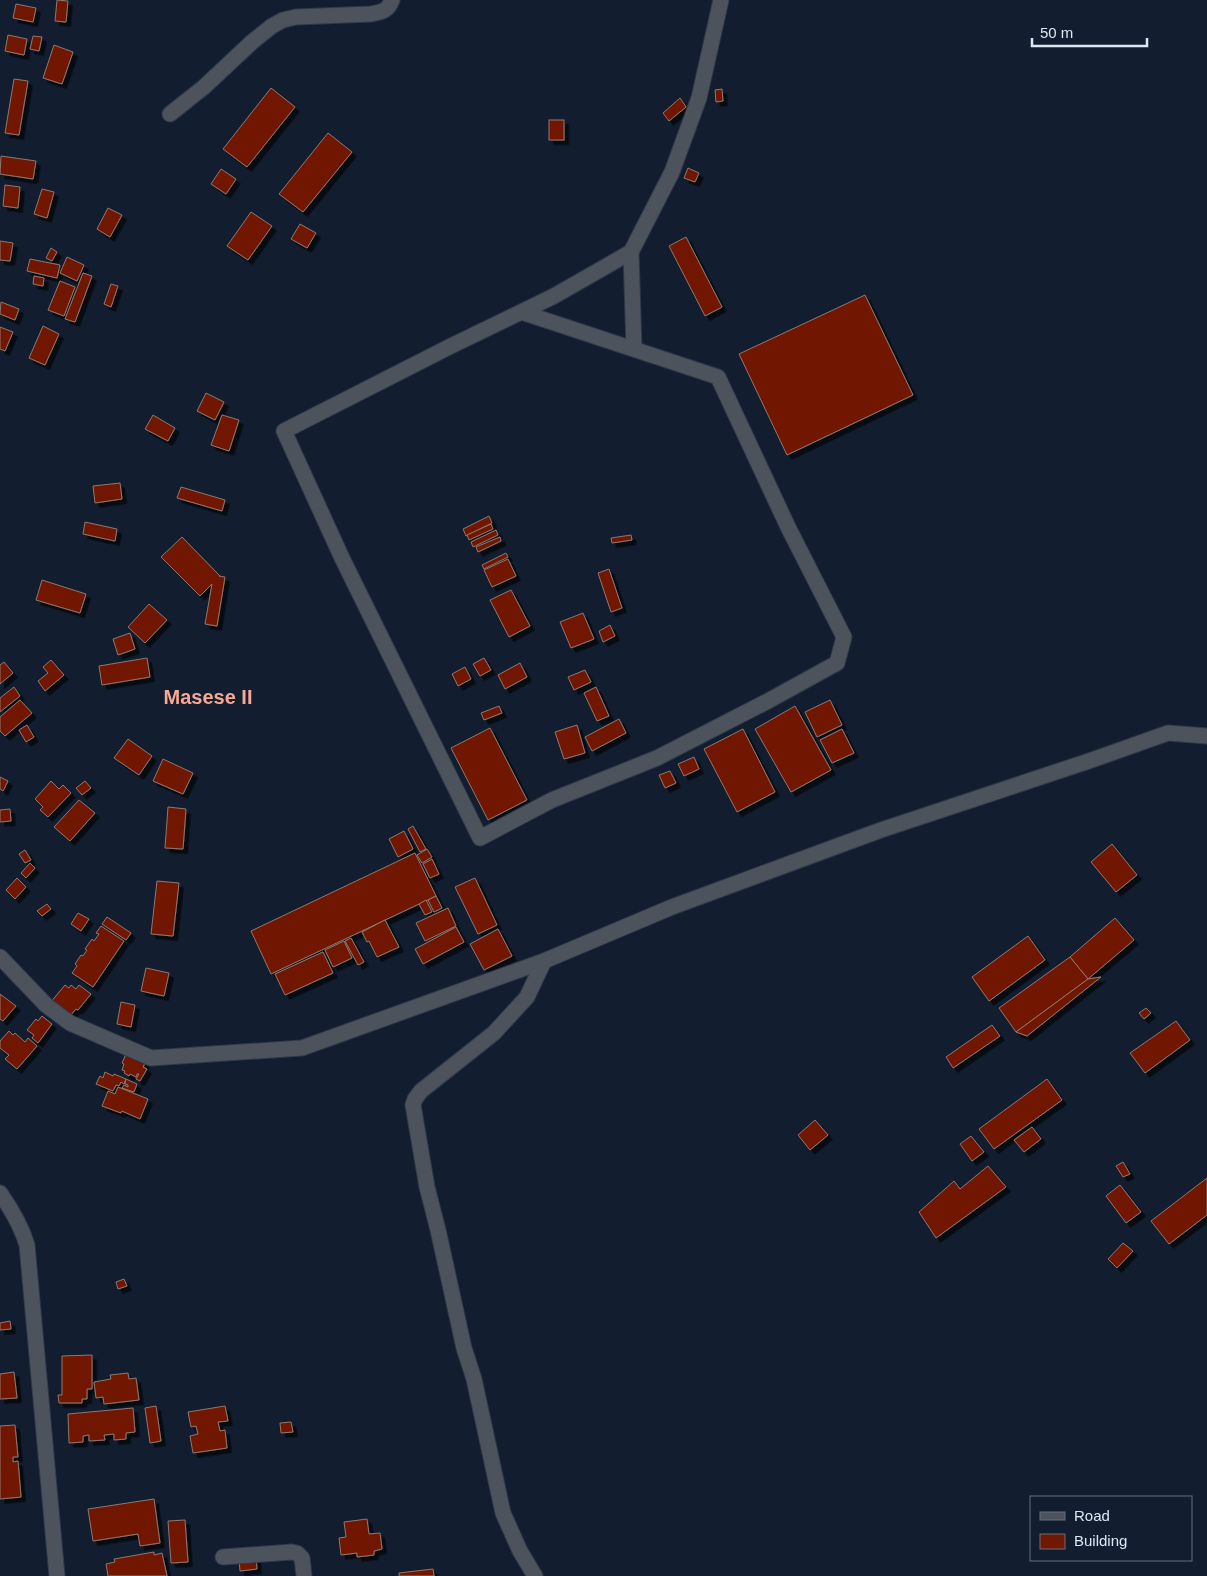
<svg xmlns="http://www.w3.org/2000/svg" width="1207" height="1576" font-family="Helvetica,sans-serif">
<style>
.building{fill:#711900;stroke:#92766e;filter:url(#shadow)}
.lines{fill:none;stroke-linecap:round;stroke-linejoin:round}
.street-casing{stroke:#2e3a4a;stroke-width:17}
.street{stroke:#4d535c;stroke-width:15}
.labels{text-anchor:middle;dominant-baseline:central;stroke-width:4;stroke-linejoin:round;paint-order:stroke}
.quarter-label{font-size:20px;font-weight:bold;fill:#f8a892;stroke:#121e2f}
</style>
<defs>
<filter id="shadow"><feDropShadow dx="4.5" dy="4.5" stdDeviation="0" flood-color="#0009"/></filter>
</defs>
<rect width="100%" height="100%" fill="#121e2f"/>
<g class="building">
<path d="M57,0L68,1L66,22L55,21Z"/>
<path d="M16,4L36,8L33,22L13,18Z"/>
<path d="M8,35L27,39L24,55L5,51Z"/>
<path d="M33,36L42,37L39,51L30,49Z"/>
<path d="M54,45L73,52L62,84L43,78Z"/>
<path d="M14,79L28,81L19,135L5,133Z"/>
<path d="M271,88L295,107L247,167L223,149Z"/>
<path d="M722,89L723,101L716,102L715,90Z"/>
<path d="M680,98L686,107L669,121L663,113Z"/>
<rect x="549" y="120" width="15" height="20"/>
<path d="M328,133L352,152L303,212L279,194Z"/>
<path d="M1,156L36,161L33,179L0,174Z"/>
<path d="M688,168L699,173L695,182L684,178Z"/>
<path d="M221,169L236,179L226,194L211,184Z"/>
<path d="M5,185L20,187L18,208L3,206Z"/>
<path d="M42,189L54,192L47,218L34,214Z"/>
<path d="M108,208L122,215L110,237L97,229Z"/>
<path d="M251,212L272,226L248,260L227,246Z"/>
<path d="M300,224L316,233L307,248L291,239Z"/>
<path d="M686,237L722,307L705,316L669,246Z"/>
<path d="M0,241L13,243L10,261L0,260Z"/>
<path d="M51,248L57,252L52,261L46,258Z"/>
<path d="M67,257L84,265L77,281L60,273Z"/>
<path d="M30,259L60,265L57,278L27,271Z"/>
<path d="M83,273L92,276L75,322L65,319Z"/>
<path d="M34,276L44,278L43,286L33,284Z"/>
<path d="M60,281L75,287L64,316L48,310Z"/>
<path d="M111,284L118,286L111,307L104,304Z"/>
<path d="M865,295L913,395L787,455L739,354Z"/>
<path d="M1,302L19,309L15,320L0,314Z"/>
<path d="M43,326L59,334L45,365L29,358Z"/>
<path d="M0,327L13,332L5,351L0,349Z"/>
<path d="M206,393L224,402L215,420L197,411Z"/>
<path d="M153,415L175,428L168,441L145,429Z"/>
<path d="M222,415L239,420L229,451L211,445Z"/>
<path d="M120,483L122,499L95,503L93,486Z"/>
<path d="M181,487L225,500L222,511L177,498Z"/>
<path d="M489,516L492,523L466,536L463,529Z"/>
<path d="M85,522L117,529L115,541L83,534Z"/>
<path d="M491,524L493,529L469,540L467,535Z"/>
<path d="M496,530L498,535L473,547L471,542Z"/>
<path d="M631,535L632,540L612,543L611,538Z"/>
<path d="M182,537L220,576H219L225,577L217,626L205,624L212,584L200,596L161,557Z"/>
<path d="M500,537L501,541L478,552L476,547Z"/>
<path d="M506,553L508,557L484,569L482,565Z"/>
<path d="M508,559L516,576L492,587L484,570Z"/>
<path d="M609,569L622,608L611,612L598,573Z"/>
<path d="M42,580L86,594L80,613L36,600Z"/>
<path d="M511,590L530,626L509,637L490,600Z"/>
<path d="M149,604L167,620L145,643L128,627Z"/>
<path d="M583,613L594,639L571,648L560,622Z"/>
<path d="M610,625L615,636L603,642L599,631Z"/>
<path d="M130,633L135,649L118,655L113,639Z"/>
<path d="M147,658L150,677L102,685L99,666Z"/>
<path d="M484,658L491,670L480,676L473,664Z"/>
<path d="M51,660L64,675L45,691L38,681L48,673L43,667Z"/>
<path d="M4,662L13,673L0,684V665Z"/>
<path d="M520,663L527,677L505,689L498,675Z"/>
<path d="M465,667L471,679L458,686L452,674Z"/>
<path d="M585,670L591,682L574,690L568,677Z"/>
<path d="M14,687L20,696L0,712V698Z"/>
<path d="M596,687L609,716L597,721L584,693Z"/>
<path d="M20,700L32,713L5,736L0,731V717Z"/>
<path d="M830,700L842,725L817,737L805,712Z"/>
<path d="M499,706L502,713L484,720L481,713Z"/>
<path d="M795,706L831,770L791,792L755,729Z"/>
<path d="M619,719L626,733L592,751L585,737Z"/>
<path d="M27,725L34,737L26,742L19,730Z"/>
<path d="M577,725L585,753L564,759L555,732Z"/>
<path d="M490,728L527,800L488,820L451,748Z"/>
<path d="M743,729L775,792L737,812L704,749Z"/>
<path d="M842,729L854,753L832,763L820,740Z"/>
<path d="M128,739L152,756L139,775L114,758Z"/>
<path d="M694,757L699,769L684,776L678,764Z"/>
<path d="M163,759L193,773L183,794L153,781Z"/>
<path d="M670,771L676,783L665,788L659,775Z"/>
<path d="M0,777L8,781L3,791L0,789Z"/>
<path d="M51,781L59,789L63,785L71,793L48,817L40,810L43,807L35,799Z"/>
<path d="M85,781L91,788L82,795L76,788Z"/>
<path d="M79,800L95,813L70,841L54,827Z"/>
<path d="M168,807L186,809L183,849L165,848Z"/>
<path d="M10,809L11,821L0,822V810Z"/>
<path d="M413,826L426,849L420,852L408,829Z"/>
<path d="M404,831L413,849L398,857L389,839Z"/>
<path d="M1112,844L1137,875L1116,892L1091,862Z"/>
<path d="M427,849L432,857L422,863L417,855Z"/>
<path d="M25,850L31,860L25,863L19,854Z"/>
<path d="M415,853L436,896L271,974L251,931Z"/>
<path d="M432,859L439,874L430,878L423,864Z"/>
<path d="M30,863L35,868L26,878L21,873Z"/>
<path d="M17,878L26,887L15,899L6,890Z"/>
<path d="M475,878L497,925L478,934L455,887Z"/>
<path d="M157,881L179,883L173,936L151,934Z"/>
<path d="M436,896L442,908L434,912L428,900Z"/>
<path d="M426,900L432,912L425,915L419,904Z"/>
<path d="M47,904L51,909L42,916L37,911Z"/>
<path d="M448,908L456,926L425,941L416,923Z"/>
<path d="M78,913L89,919L81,931L71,924Z"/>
<path d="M107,917L131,933L126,940L102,924Z"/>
<path d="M1115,918L1134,940L1088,979L1070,957Z"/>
<path d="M385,920L399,947L377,957L369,941L367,942L362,932Z"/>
<path d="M101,926L124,941L93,987L72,973L77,966L75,964L81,955L83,956L87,950L85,949L92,939L94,941L99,934L96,933Z"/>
<path d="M456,927L464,942L423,964L415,949Z"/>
<path d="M498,929L512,956L484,970L470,944Z"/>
<path d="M1028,936L1045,960L989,1001L972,977Z"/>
<path d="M351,938L364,962L358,965L345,941Z"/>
<path d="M344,941L352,958L333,967L325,950Z"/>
<path d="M323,952L333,973L285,995L275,974Z"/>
<path d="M1070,957L1088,979L1016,1032L999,1008Z"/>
<path d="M146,968L169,973L164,996L141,991Z"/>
<path d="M1101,977L1027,1036L1016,1032L1088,979Z"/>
<path d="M65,985L69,988L71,985L76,989L79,985L91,994L78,1010L76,1009L68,1018L50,1003Z"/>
<path d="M0,994L16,1006L3,1021L0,1019Z"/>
<path d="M121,1002L135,1005L131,1027L117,1024Z"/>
<path d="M1146,1008L1151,1013L1144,1019L1139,1013Z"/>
<path d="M42,1016L52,1024L38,1043L32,1038L34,1035L27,1030L36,1019L38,1021Z"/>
<path d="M1176,1021L1190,1040L1145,1073L1130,1053Z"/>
<path d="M992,1025L1000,1036L953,1068L946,1057Z"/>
<path d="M9,1031L13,1035L15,1033L25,1042L28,1038L37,1046L17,1069L5,1059L9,1055L0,1048V1041Z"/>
<path d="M126,1054L145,1063L143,1067L147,1069L140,1081L136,1079L139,1074H137L136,1077L130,1074L129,1076L124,1073L125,1071L122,1070L124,1064L122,1063Z"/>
<path d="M105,1072L113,1076L114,1074L126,1079L124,1084L121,1082L119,1086L116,1085L113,1091L96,1084L100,1076L103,1078Z"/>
<path d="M126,1079L137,1084L134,1092L122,1088L124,1085L128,1087V1085L125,1084Z"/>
<path d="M1047,1079L1062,1100L994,1149L979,1129Z"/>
<path d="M118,1087L148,1099L140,1119L122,1111L121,1113L102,1106L108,1091L115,1094Z"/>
<path d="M815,1120L828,1135L810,1150L798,1135Z"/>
<path d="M1032,1127L1041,1139L1024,1152L1014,1140Z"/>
<path d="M971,1136L984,1152L972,1161L960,1144Z"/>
<path d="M1123,1162L1130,1174L1123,1177L1116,1166Z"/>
<path d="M988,1166L1006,1187L936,1238L919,1212L954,1181L960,1189Z"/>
<path d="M1207,1178V1215L1169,1244L1151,1221Z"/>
<path d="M1120,1185L1141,1212L1126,1223L1106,1196Z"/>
<path d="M1123,1243L1133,1251L1117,1268L1108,1259Z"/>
<path d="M124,1279L127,1286L118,1289L116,1282Z"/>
<path d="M10,1321L11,1329L0,1330V1323Z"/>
<path d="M92,1355V1389H87V1399H82V1403H59L58,1395H62V1356Z"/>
<path d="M14,1372L17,1398L0,1399V1374Z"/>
<path d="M128,1373L129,1379L136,1378L139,1400L104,1404L103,1397L96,1398L94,1382L111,1379L110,1375Z"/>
<path d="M156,1406L161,1441L150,1443L145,1408Z"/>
<path d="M225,1406L228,1421L218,1422L220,1431L225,1430L227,1448L193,1453L190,1436L198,1434L196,1426L191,1427L188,1412Z"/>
<path d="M133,1408L135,1432L126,1433V1439L114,1440V1434L104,1435L105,1440L89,1441V1435L83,1436V1442L69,1443L68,1414Z"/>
<path d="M291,1422L293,1432L281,1433L280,1423Z"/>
<path d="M15,1425L18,1457H13V1462L18,1461L21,1497L0,1499V1426Z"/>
<path d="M154,1499L160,1543L140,1546L138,1534L93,1541L88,1509Z"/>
<path d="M367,1519L369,1534L380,1533L382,1549L374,1551V1555L357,1557V1553L341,1555L339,1538L346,1537L344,1522Z"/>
<path d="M185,1520L188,1562L171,1563L168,1521Z"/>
<path d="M154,1552V1555L162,1553L167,1576H108L106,1564L115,1562L114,1559Z"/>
<path d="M256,1557L257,1569L240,1571L239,1559Z"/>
<path d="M433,1569L434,1576H399V1573Z"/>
</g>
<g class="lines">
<g class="street-casing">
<g id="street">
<path d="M170,114L204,87L252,42L272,26L283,20L296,17L371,14C382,12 388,11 392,0"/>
<path d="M631,252L634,349"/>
<path d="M521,312L718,377L788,527L844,637L837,663L768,701L657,758L552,800L480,838L342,558L284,431L449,347L554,296L631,252L672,172L699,98L721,0"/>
<path d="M0,957L46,1005L70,1023L151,1058L302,1048L544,961L672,907L881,830L1086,762L1168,733L1207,736"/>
<path d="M0,1193C12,1210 21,1225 27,1245L57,1576"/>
<path d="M223,1557L292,1552L297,1553L302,1558L304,1576"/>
<path d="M535,1576L520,1551L503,1513L474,1379L464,1348L438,1230L427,1187L413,1105L415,1099L421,1091L494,1033L527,997L544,961"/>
</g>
</g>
<use href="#street" class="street"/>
</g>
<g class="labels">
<g class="quarter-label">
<text x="208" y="697">Masese II</text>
</g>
</g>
<rect x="1030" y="1496" width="162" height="65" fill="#121e2f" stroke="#636e7d"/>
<rect x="1040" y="1512" width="25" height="8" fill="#4d535c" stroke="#636e7d"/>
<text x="1074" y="1521" font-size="15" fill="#dde6f2">Road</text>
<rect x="1040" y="1534" width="25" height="15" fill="#711900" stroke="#636e7d"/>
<text x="1074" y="1546" font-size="15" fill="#dde6f2">Building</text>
<path d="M1032 38v8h115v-8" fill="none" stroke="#dde6f2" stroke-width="2.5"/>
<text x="1040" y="38" font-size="15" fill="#dde6f2" stroke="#121e2f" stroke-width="4" paint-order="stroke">50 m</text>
</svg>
